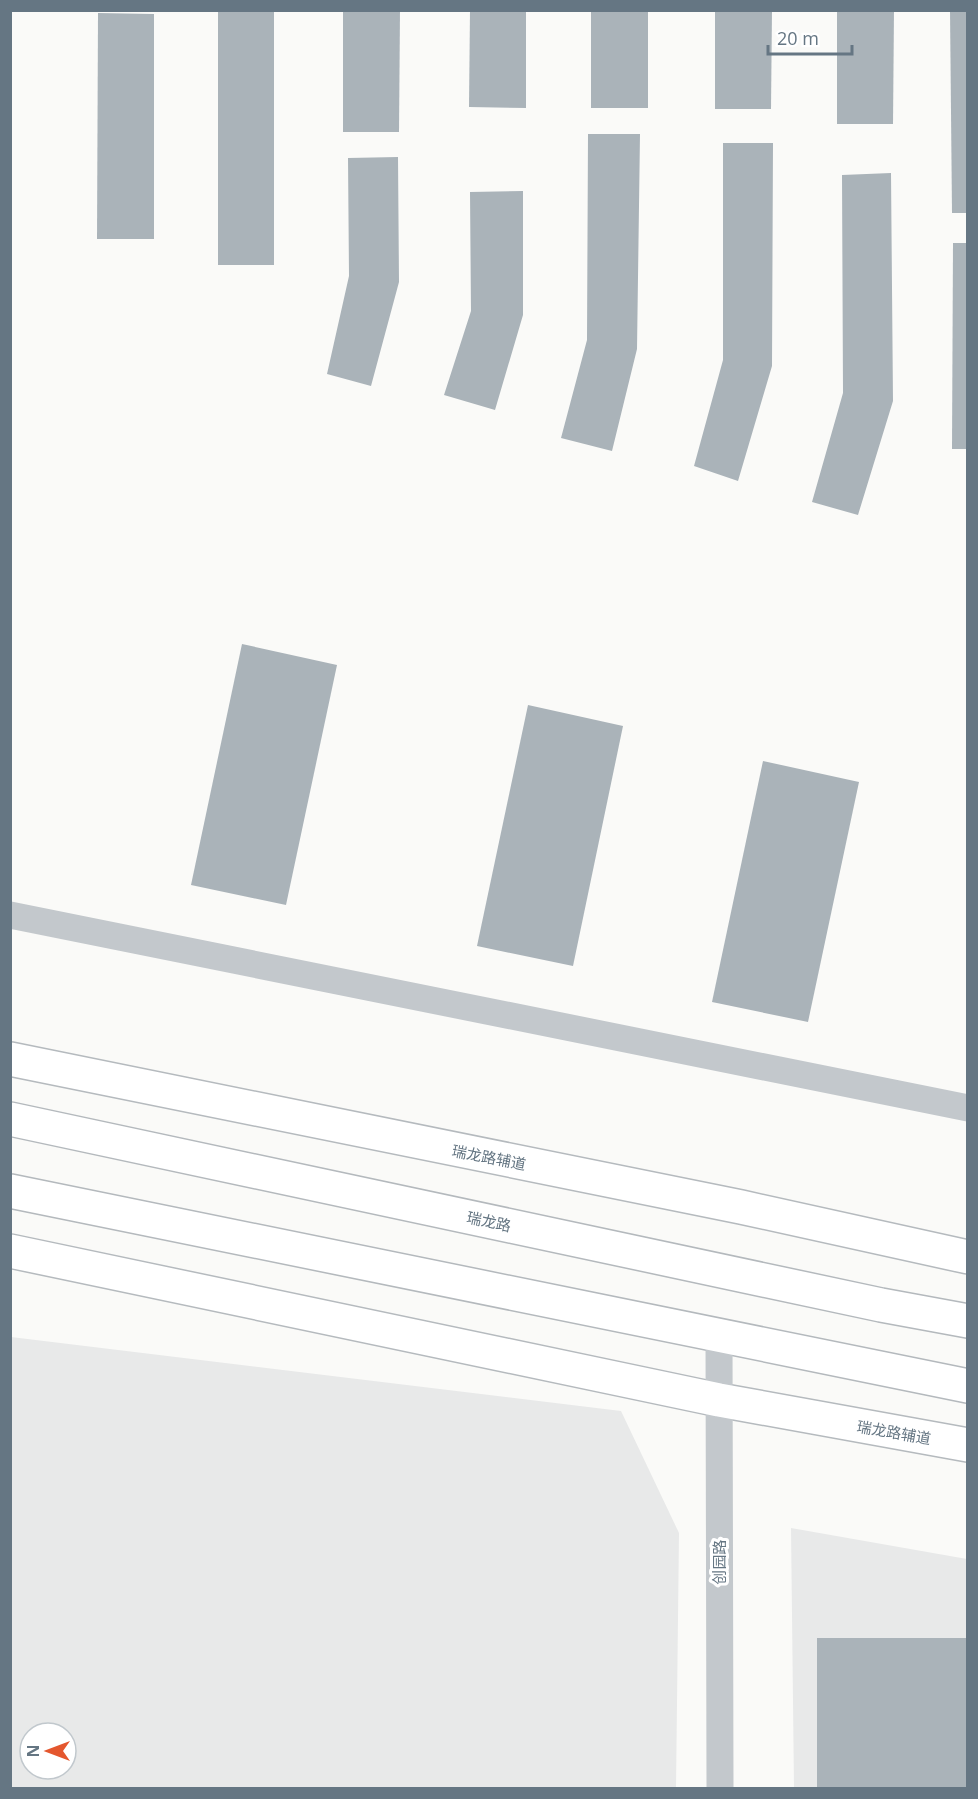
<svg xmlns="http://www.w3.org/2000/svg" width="978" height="1799" font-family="'Open Sans','Noto Sans SC',sans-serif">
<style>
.built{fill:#e8e9e9;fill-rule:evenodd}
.building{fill:#aab3b9}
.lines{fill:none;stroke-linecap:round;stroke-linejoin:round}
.major-casing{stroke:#b5babe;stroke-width:36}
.highway-casing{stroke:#b4b9bd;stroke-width:36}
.minor{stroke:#c3c8cc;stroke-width:27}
.major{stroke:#fff;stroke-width:33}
.highway{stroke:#fff;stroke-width:33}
.labels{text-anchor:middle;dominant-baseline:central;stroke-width:6;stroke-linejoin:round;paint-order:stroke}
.street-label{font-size:15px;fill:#657683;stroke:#fff}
</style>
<rect width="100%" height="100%" fill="#fafaf8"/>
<g class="built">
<path d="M11,1337L621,1411L679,1533L676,1788H11ZM30,1733H66V1769H30Z"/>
<path d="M791,1528L967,1559V1788H794Z"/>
</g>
<g class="building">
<rect x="218" y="10" width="56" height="255"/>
<path d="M343,10H400L399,132H343Z"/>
<path d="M470,10H526V108L469,107Z"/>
<rect x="591" y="10" width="57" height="98"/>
<path d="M715,10H772L771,109H715Z"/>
<path d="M837,10H894L893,124H837Z"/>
<path d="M950,10H968V213H952Z"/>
<path d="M98,13L154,14V239H97Z"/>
<path d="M588,134H640L637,349L612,451L561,438L587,340Z"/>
<path d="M723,143H773L772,366L738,481L694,466L723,360Z"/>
<path d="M398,157L399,282L371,386L327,374L349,276L348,158Z"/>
<path d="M891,173L893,401L858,515L812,502L843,393L842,175Z"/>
<path d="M523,191V315L495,410L444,395L471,311L470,192Z"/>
<path d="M953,243H968V449H952Z"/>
<path d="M242,644L337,665L286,905L191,885Z"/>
<path d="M528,705L623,726L573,966L477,946Z"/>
<path d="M763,761L859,782L808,1022L712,1002Z"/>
<rect x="817" y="1638" width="151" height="150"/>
</g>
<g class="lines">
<g class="major-casing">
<g id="major">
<path d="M10,1059L741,1207L968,1257"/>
<path d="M10,1251L719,1400L968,1445"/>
</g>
</g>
<g class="highway-casing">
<g id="highway">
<path d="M10,1119L881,1305L968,1321"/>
<path d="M10,1191L968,1386"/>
</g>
</g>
<g class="minor">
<path d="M10,915L968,1108"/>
<path d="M719,1335L720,1788"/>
</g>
<use href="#major" class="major"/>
<use href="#highway" class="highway"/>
</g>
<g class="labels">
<g class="street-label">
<text transform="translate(489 1157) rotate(11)">瑞龙路辅道</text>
<text transform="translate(489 1221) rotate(12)">瑞龙路</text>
<text transform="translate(894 1432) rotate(10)">瑞龙路辅道</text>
<text transform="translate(719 1562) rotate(-90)">创园路</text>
</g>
</g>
<rect width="978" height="1799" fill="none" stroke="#657683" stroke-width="24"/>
<g transform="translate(48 1751) rotate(270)"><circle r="28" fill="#ffffff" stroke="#c1c8cd" stroke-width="1.5"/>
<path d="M0-4.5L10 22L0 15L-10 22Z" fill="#e4572e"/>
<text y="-9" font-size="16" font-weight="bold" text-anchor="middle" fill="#657683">N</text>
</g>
<path d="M768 45v9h84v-9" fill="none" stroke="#657683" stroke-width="3"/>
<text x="777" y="45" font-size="18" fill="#657683" stroke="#ffffff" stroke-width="4.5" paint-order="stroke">20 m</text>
</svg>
